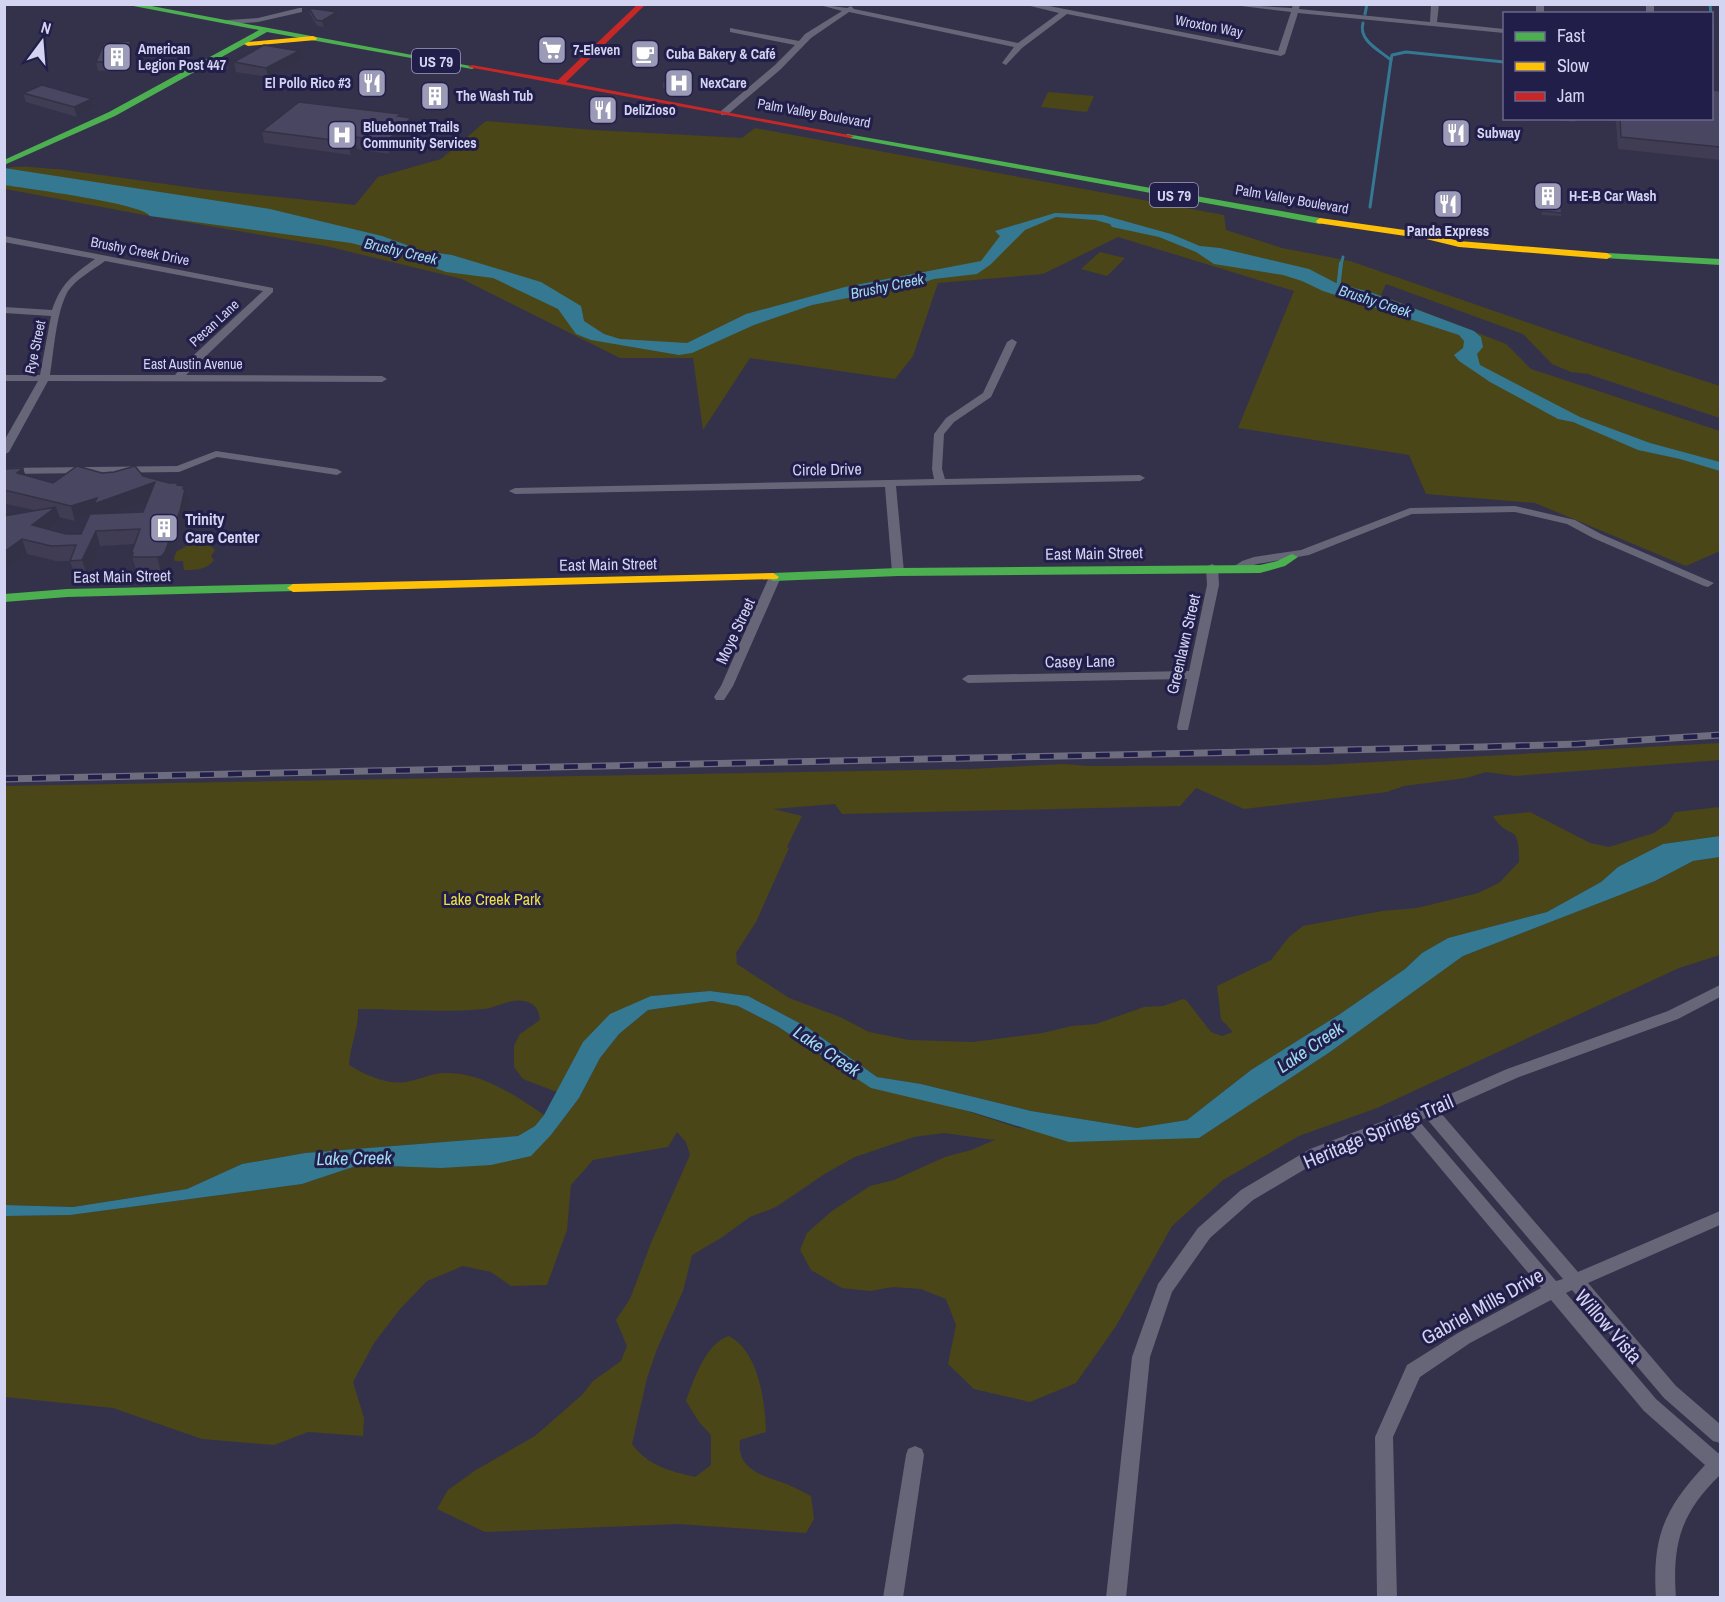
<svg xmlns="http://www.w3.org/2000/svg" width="1725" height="1602" font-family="'Archivo Narrow',sans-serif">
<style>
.green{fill:#4a4617}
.water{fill:#357892}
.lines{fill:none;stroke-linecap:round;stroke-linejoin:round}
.stream-far1{stroke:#357892;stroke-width:3}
.stream{stroke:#357892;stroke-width:4}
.street{fill:#666678;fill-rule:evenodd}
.fast{fill:#4caf50;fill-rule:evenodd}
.slow{fill:#ffc107;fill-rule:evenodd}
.jam{fill:#c62828;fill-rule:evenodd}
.rail-casing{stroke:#6d6d7f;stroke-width:7}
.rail{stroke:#221e4a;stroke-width:4.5;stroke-dasharray:14;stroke-linecap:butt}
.wall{fill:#3f3c54;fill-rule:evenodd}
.shaded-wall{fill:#333145}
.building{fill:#494662;stroke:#333145;stroke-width:1.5}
.labels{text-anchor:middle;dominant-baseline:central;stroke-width:6;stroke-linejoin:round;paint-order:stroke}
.far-street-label{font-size:14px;fill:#d3d4f1;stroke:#221e4a}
.far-poi-label{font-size:14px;font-weight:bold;fill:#d3d4f1;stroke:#221e4a;text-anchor:start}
.shield{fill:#221e4a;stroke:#9e9dbf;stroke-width:1.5}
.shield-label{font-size:15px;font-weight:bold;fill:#d3d4f1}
.far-water-label{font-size:15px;font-style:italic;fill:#a1daf1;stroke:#221e4a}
.street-label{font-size:16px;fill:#d3d4f1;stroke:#221e4a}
.poi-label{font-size:16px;font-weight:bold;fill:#d3d4f1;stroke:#221e4a;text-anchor:start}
.park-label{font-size:16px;fill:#ede146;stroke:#221e4a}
.water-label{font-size:18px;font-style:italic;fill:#a1daf1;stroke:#221e4a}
.near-street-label{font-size:20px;fill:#d3d4f1;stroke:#221e4a}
</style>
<rect width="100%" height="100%" fill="#34324a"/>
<g class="green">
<path d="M1048,92L1094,96L1087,112L1041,107Z"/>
<path d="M486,121L594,130L742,138L755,128L1224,215L1226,230L1282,248L1350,261L1584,342L1720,386V418L1588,374L1571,372L1552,364L1523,334L1386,284L1381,295L1506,344L1531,369L1720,431V551L1686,566L1535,503L1426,494L1409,455L1238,428L1294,291L1118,237L1043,274L938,283L913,356L895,379L750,358L703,430L693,358H620L462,279L326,246L150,216L5,189V169C14,164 45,169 58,169L201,189L355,205L378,177L441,159Z"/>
<path d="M1100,252L1125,258L1107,276L1081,269Z"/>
<path d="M194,542H207L215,550L211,556L214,560C207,570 195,570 184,570L183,561H175L174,558L177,551Z"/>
<path d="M1720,743V760L1516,776L1486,772L1466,778L1404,786L1387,792L1244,809L1196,788L1180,806L842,814L835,804L773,809L802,816L787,847L789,848L756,922L736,953L737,964L789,998L840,1017L869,1032L909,1040L973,1042L1042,1033L1072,1026L1096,1024L1144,1007L1163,1006L1183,999L1186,1000L1211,1032L1222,1036L1233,1032L1221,1019L1217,986L1271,960L1289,937L1303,926L1382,911L1417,908L1478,893L1499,883L1519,862C1520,820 1509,842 1493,816L1530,812L1590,843L1609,847L1654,833L1668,823L1675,812L1720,807V836L1663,844L1618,867L1601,882L1547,912L1448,938L1422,953L1405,969L1340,1014L1251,1070L1187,1120L1137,1128L1031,1111L921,1084L877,1077L807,1027L748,996L710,991L651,996L587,1038L557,1092L523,1079L514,1067V1046L520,1034L540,1020C539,1010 535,1003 524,1001C510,998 497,1008 484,1009C442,1013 400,1009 358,1009C359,1029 350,1045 349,1065C365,1075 387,1085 406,1082C418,1080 430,1074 443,1073C480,1071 515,1095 544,1115L535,1126L518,1136L305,1153L242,1164L187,1189L124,1199L73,1207L5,1205V786L972,769L1064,764L1088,766L1321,765Z"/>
<path d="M1720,857V955L1679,968L1377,1108L1299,1136L1223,1180L1172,1226L1116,1326L1076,1383L1030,1402L974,1389L948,1364L956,1325L946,1299L921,1289L893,1287L870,1291L842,1288L811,1270L800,1250L807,1233L832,1211L870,1186L894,1180L945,1157L971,1150L995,1140L944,1133L914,1137L855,1157L826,1173L776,1207L750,1217L721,1238L692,1255L683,1291L657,1349L647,1378L632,1444C648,1466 670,1471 695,1477L711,1465V1435L699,1422L686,1401C694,1379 706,1343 729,1336C759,1352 765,1401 766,1432L740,1440C736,1472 767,1476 789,1485C796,1488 803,1492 811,1496L814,1519L806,1533L678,1524L485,1532L437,1509L448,1490L476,1470L535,1436L582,1395L593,1381L621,1361L627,1346L616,1320L630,1299L651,1243L690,1155L686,1142L677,1132L668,1147L593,1160L571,1185L567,1230L547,1285L511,1286L491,1272L463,1266L427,1281L400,1309L374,1343L353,1382L364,1418L363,1436L308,1432L274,1445L202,1439L113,1408L5,1397L4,1216L70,1215L302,1184L359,1165L404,1167L551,1135L579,1098L600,1058L619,1034L648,1010L712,1001L738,1006L777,1026L839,1068L1018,1128L1199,1138L1330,1052L1463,956L1620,895L1655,881L1693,861Z"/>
</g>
<g class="water">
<path d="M4,168L270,209L382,236L423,251L452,255L541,282L581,306L584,321L604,334L620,339L687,343L746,314L845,287L981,261L1000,236L995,231L1055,213L1103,215L1171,234L1200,246L1220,248L1309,269L1338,284L1370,292L1474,331L1481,337L1483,347L1477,354L1480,365L1580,417L1650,443L1720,462V471L1680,459L1638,450L1573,422L1558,419L1490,382L1459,361L1454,355L1463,348L1464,341L1459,335L1323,291L1302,281L1283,275L1214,264L1196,252L1159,237L1112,227L1110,224L1095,220L1056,217L1025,230L990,265L977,274L934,279L919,284L812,305L754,325L692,353L679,355L591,340L576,334L558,309L493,278L446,272L399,255L351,243L150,216C141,203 28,189 5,185Z"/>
<path d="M1720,836V857L1693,861L1655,881L1620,895L1463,956L1330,1052L1199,1138L1069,1142L972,1112L871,1088L777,1026L738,1006L712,1001L648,1010L619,1034L600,1058L579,1098L551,1135L531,1156L491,1165L441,1168L359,1165L302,1184L70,1215L5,1216V1205L73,1207L124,1199L187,1189L242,1164L305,1153L518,1136L535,1126L544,1115L583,1042L610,1014L651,996L710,991L748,996L807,1027L877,1077L921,1084L1031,1111L1137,1128L1187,1120L1251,1070L1340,1014L1405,969L1422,953L1448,938L1547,912L1601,882L1618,867L1663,844Z"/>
</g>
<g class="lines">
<g class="stream-far1">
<path d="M1710,4L1711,14"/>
<path d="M1365,14L1367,4"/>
<path d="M1363,23C1358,40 1379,50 1391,60L1370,207"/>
<path d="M1712,25V38"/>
<path d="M1391,60L1392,55L1406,52L1504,62"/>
<path d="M1341,265L1343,257"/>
</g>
<path class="stream" d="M1338,289L1341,263"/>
<g class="street">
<path d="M816,4L847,8L851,6L854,9L1018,43L1059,13L1022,4H1039L1278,51L1291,12L1225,4L1292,8L1293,4H1300L1299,9L1430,22L1431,4H1439L1437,22L1504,29V33L1298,13L1285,54L1281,56L1067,14L1022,48L1006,65L1002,63L1014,47L849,12L811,38L781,69L727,115H721V111L775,65L795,45L730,32V28L799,41L805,34L842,11Z"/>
<rect x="1536" y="4" width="8" height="10"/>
<rect x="1646" y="4" width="8" height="10"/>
<path d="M299,8H302V12L258,22L227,24L223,22L227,20L258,18Z"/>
<path d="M4,236L273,288V292L186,375L382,376L387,379L382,382L48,381L9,452L4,455V441L38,381H4V375H40L51,316L4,313V307L52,310C62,282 72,276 95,259L4,242ZM105,261L263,291L183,365L175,375H50C54,351 56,312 68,291C76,279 93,270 105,261Z"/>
<path d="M1012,339L1017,342L991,397L954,422L944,434L942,469L945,479L1140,475L1145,478L1140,481L896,486L904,572L902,574L898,576L892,572L885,487L515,494L509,491L515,488L934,479L932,469L934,434L946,418L983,393L1007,342Z"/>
<path d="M216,451L337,469L342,472L337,475L217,457L179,472L4,474V468L177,466Z"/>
<path d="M1515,506L1575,520L1601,534L1714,583L1708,587L1704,586L1593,538L1567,524L1515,512L1412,514L1309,555L1257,564L1239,570L1233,567L1242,561L1254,557L1301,550L1410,508Z"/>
<path d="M1212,564L1218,567L1219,585L1188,730H1178L1177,727L1187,679L968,683L962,679L968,675L1189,671L1207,585L1206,567Z"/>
<path d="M775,573L781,577L733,686L724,700H716L714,697L721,686L769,577Z"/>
<path d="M1720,985V997L1678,1019L1519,1077L1440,1112L1578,1272L1720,1211V1225L1588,1283L1676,1386L1720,1424V1443L1713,1441L1664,1398L1572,1290L1566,1293L1656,1399L1718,1453H1720V1475C1681,1513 1672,1543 1676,1598H1656C1652,1537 1664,1509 1705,1465L1644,1411L1551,1300L1470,1343L1420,1377L1393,1437L1397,1598H1377L1375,1437L1407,1365L1458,1333L1541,1288L1405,1126L1322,1159L1253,1200L1210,1238L1172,1292L1150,1357L1126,1598H1106L1132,1357L1158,1284L1198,1228L1241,1190L1310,1149L1423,1106L1507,1069L1668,1011ZM1426,1118L1563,1279L1556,1281L1419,1121Z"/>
<path d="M915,1446L922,1449L924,1455L903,1598H883L906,1455L908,1449Z"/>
</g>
<g class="fast">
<path d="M123,4H141L476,67L472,69L267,32L115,116L4,165V160L109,112L259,30Z"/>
<path d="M847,134L1320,218L1324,221L1320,224L850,138L846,136Z"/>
<path d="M1607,253L1720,259V265L1604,258V254Z"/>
<path d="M1292,554L1298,557L1285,566L1260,573L898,576L773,581L767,577L773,573L898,568L1260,565L1277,561Z"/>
<path d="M293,584L297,585L299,588L297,591L67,597L4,602V594L67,589Z"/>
</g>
<g class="slow">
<path d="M313,36L317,38L316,40L248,46L244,44L248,42Z"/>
<path d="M1320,218L1426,233L1459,241L1607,253L1612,256L1607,259L1459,247L1426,239L1317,223L1316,221Z"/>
<path d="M773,573L779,577L777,579L293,592L287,588L293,584Z"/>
</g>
<path class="jam" d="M638,4H646L566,82L854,136L850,138L468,67L472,65L558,80Z"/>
<g class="rail-casing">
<path id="rail" d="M4,779L1481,747L1578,744L1720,735"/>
</g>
<use href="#rail" class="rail"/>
</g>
<g class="wall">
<path d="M309,8L338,18L324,27L317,26L310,14Z"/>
<path d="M133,50L124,70L98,71L96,62Z"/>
<path d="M301,60L268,77L236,72L234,62Z"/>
<path d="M694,79L679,90L663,88V81Z"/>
<path d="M1714,90L1720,91V160L1618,149L1616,121L1596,118H1712Z"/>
<path d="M23,93L92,99L95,108L77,117L26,102Z"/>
<path d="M401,114V117L413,131L389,154L357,149L351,155L264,143L262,131Z"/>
<path d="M1558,118H1576L1575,122L1558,120Z"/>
<path d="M1538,190L1562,213L1561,216L1542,215L1538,194Z"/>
<path d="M1462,193L1460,200L1450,211L1436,207L1437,201Z"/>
<path d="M23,468L25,475L53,483L102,473L143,476L169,483H178V485L184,486L189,504L184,526L170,567L167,571L161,572H137L131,554L135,544L100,546L87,575H75L70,561H56L27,554L4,571V516L34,510L6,504L4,505V469ZM148,501L143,512L114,513ZM59,517L75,521L89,517L81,534H66L50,530L61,521Z"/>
</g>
<g class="shaded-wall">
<path d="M337,12L338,18L324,27L322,21Z"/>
<path d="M131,41L133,50L124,70L121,61Z"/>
<path d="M299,51L301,60L268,77L266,68Z"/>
<path d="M693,73L694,79L679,90L678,84Z"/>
<path d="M92,99L95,108L77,117L74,107Z"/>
<path d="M401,114L403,126L411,118L413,131L389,154L387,141L398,116Z"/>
<path d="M355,137L357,149L351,155L348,142Z"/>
<path d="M1462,193L1460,200L1450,211L1451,204Z"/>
<path d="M23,468L28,483L17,473Z"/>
<path d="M155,482L160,497L99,518L98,514L75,521L71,506L97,498Z"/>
<path d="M184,486L189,504L184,526L170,567L167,571L161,572L157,557Z"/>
<path d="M56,507L61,521L37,539L32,525Z"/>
<path d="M96,531L100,546L87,575L82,560Z"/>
<path d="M22,539L27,554L4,571V552Z"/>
</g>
<g class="building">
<path d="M309,8L337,12L322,21L316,20Z"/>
<path d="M131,41L121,61L96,62L104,43Z"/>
<path d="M264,45L299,51L266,68L234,62Z"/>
<path d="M679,69L693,73L678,84L663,81Z"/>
<path d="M42,85L92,99L74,107L23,93Z"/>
<path d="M1712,85H1713L1714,90L1720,91V147L1621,137L1620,118H1712Z"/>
<path d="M299,102L401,114L398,116L411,118L387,141L355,137L348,142L262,131Z"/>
<path d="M1447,190L1462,193L1451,204L1437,201Z"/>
<path d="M1538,190L1558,192L1562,213L1542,211Z"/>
<path d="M77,466L102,473L114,472L135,466L143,476L169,483H178L177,485L184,486L183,489H185L180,511L165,552L162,556L157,557H132L133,553L131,554L140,529L96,531L82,560L70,561L76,545L51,546L22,539L4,552V516L56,507L32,525L66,534H81L90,514L143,512L155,482L94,504L97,498L71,506L4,490V469L23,468L17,473L53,483Z"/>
</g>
<defs>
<g id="supermarket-square" transform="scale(1.5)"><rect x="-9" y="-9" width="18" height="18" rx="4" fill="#9b9bb7" stroke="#221e4a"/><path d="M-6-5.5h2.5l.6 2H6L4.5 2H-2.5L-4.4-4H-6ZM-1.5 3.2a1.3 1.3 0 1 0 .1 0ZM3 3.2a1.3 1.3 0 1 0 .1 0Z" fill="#fff"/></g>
<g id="cafe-square" transform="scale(1.5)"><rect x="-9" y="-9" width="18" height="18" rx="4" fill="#9b9bb7" stroke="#221e4a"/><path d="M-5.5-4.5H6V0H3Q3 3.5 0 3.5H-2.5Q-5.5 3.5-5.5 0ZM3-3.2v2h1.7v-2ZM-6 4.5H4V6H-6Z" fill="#fff"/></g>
<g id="building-square" transform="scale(1.5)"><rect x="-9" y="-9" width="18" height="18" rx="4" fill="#9b9bb7" stroke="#221e4a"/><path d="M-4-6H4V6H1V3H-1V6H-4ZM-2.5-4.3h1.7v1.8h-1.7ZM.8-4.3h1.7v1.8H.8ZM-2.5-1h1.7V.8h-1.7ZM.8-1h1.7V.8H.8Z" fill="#fff"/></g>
<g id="restaurant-square" transform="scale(1.5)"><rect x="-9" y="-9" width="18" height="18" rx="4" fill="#9b9bb7" stroke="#221e4a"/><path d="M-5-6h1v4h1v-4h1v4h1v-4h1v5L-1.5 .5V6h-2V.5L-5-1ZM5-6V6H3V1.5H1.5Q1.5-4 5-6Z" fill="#fff"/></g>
<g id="hospital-square" transform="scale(1.5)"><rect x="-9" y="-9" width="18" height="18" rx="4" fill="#9b9bb7" stroke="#221e4a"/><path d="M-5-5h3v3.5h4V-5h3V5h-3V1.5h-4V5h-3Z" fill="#fff"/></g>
</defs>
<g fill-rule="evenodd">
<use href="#supermarket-square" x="552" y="50"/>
<use href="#cafe-square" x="645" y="54"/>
<use href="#building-square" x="117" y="57"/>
<use href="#restaurant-square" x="372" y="83"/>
<use href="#hospital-square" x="679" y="83"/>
<use href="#building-square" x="435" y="96"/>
<use href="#restaurant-square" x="603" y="110"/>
<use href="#restaurant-square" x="1456" y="133"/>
<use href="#hospital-square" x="342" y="135"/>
<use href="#building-square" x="1548" y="196"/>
<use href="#restaurant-square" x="1448" y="204"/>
<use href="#building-square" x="164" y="528"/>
</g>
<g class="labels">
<g class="far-street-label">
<text transform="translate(1209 26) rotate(11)">Wroxton Way</text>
<text transform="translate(814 113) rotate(10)">Palm Valley Boulevard</text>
<text transform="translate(1292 199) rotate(10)">Palm Valley Boulevard</text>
<text transform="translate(140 251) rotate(11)">Brushy Creek Drive</text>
<text transform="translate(214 323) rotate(-43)">Pecan Lane</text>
<text transform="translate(35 347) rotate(-78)">Rye Street</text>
<text x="193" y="364">East Austin Avenue</text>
</g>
<g class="far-poi-label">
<text x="138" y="49">American<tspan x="138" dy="16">Legion Post 447</tspan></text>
<text x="573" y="50">7-Eleven</text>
<text x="666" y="54">Cuba Bakery &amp; Café</text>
<text x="351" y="83" text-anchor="end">El Pollo Rico #3</text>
<text x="700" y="83">NexCare</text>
<text x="456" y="96">The Wash Tub</text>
<text x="624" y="110">DeliZioso</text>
<text x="363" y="127">Bluebonnet Trails<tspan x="363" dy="16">Community Services</tspan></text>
<text x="1477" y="133">Subway</text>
<text x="1569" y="196">H-E-B Car Wash</text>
<text x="1448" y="231" text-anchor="middle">Panda Express</text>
</g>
<g class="shield">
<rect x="412" y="49" width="48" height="24" rx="4.5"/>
<rect x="1150" y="183" width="48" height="24" rx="4.5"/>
</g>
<g class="shield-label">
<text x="436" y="61">US 79</text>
<text x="1174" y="195">US 79</text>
</g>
<g class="far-water-label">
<text transform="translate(401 251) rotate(13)">Brushy Creek</text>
<text transform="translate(887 286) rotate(-12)">Brushy Creek</text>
<text transform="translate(1375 301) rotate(18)">Brushy Creek</text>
</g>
<g class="street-label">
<text transform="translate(827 469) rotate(-1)">Circle Drive</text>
<text transform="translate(1094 553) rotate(-1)">East Main Street</text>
<text transform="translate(608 564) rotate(-1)">East Main Street</text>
<text transform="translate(122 576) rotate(-1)">East Main Street</text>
<text transform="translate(735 631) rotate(-65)">Moye Street</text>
<text transform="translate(1183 644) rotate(-77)">Greenlawn Street</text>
<text transform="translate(1080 661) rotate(-1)">Casey Lane</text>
</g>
<g class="poi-label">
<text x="185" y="519">Trinity<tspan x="185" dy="18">Care Center</tspan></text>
</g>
<g class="park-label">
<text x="492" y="899">Lake Creek Park</text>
</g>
<g class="water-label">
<text transform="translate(1310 1047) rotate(-34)">Lake Creek</text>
<text transform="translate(827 1051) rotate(34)">Lake Creek</text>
<text transform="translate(354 1158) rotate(-1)">Lake Creek</text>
</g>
<g class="near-street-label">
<text transform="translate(1378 1131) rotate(-23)">Heritage Springs Trail</text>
<text transform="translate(1482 1306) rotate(-29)">Gabriel Mills Drive</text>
<text transform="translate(1609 1326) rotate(49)">Willow Vista</text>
</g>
</g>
<rect width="1725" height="1602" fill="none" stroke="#d3d4f1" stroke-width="12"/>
<rect x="1503" y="12" width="210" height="108" fill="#221e4a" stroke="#69678d" stroke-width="1.5"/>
<rect x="1515" y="32" width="30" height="9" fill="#4caf50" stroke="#69678d" stroke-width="1.5"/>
<text x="1557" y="42" font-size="18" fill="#d3d4f1">Fast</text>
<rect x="1515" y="62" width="30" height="9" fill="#ffc107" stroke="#69678d" stroke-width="1.5"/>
<text x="1557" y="72" font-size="18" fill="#d3d4f1">Slow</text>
<rect x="1515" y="92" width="30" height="9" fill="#c62828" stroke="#69678d" stroke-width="1.5"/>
<text x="1557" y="102" font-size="18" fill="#d3d4f1">Jam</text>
<g transform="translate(42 42) rotate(16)" stroke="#221e4a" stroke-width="4.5" paint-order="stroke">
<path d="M0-4.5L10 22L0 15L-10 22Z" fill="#d3d4f1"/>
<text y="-9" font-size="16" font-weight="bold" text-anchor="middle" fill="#d3d4f1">N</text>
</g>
</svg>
